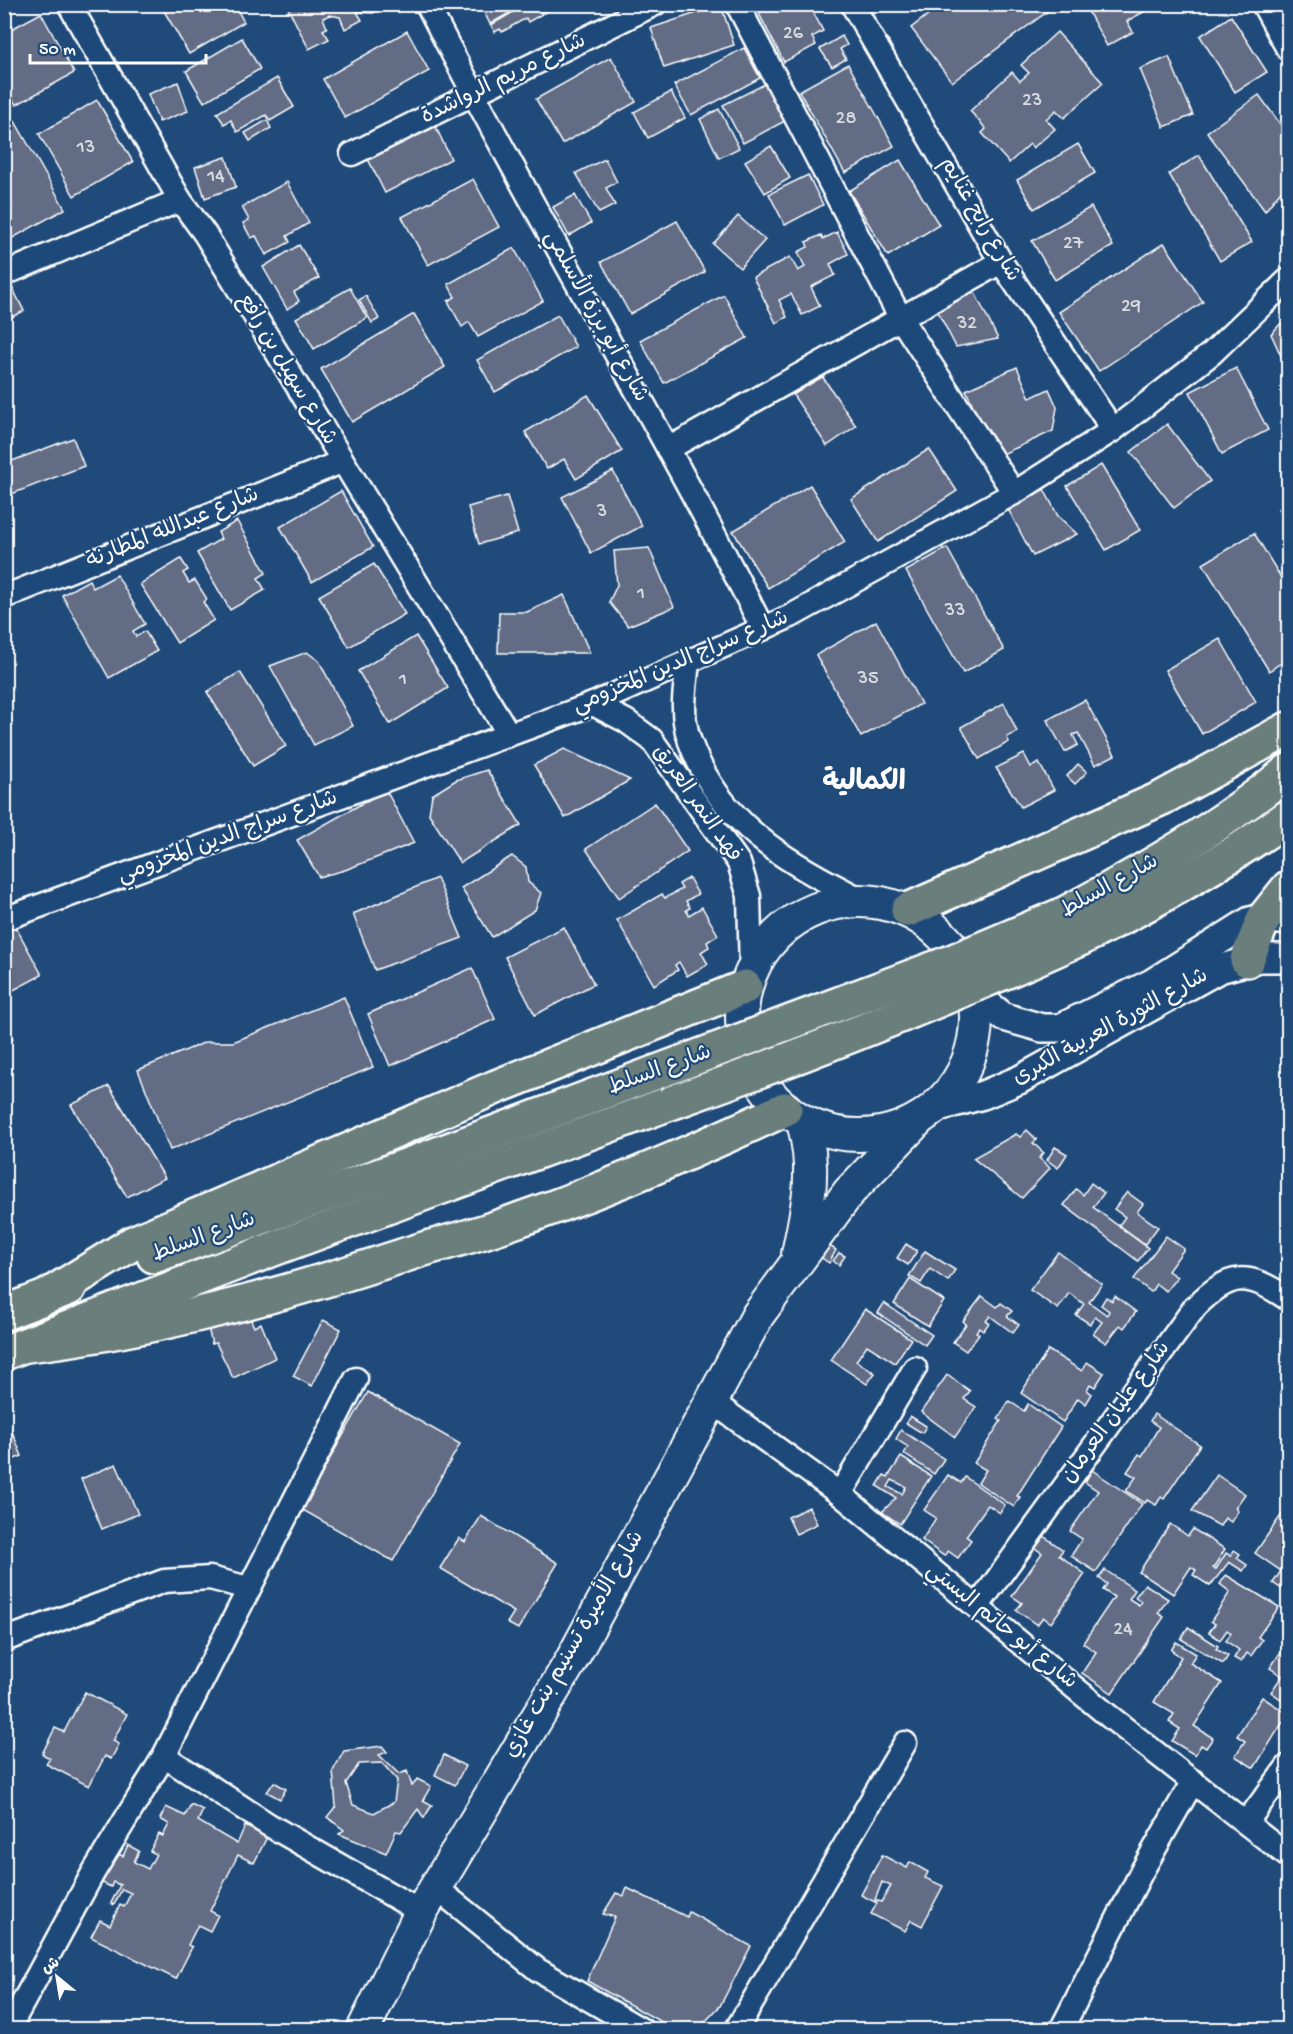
<svg xmlns="http://www.w3.org/2000/svg" width="1293" height="2034" font-family="'Gochi Hand','Playpen Sans Arabic',sans-serif">
<style>
.building{fill:#636c85;stroke:#fff;stroke-width:1.5;fill-rule:evenodd}
.lines{fill:none;stroke-linecap:round;stroke-linejoin:round}
.minor-casing{stroke:#fff;stroke-width:27}
.tertiary-casing{stroke:#fff;stroke-width:32}
.secondary-casing{stroke:#fff;stroke-width:36}
.primary-casing{stroke:#fff;stroke-width:38}
.minor{stroke:#1f4a7a;stroke-width:22}
.tertiary{stroke:#1f4a7a;stroke-width:27}
.secondary{stroke:#1f4a7a;stroke-width:32}
.primary{stroke:#6b7f7c;stroke-width:33}
.primary-bridge-casing{stroke:#fff;stroke-width:38;stroke-linecap:butt}
.primary-bridge{stroke:#6b7f7c;stroke-width:33}
.labels{text-anchor:middle;dominant-baseline:central;stroke-width:4.5;stroke-linejoin:round;paint-order:stroke}
.number-label{font-size:20px;fill:#d8dae0}
.street-label{font-size:22px;fill:#fff;stroke:#1f4a7a}
.district-label{font-size:28px;font-weight:bold;fill:#fff;stroke:#1f4a7a}
</style>
<rect width="100%" height="100%" fill="#1f4a7a"/>
<filter id="ink" filterUnits="userSpaceOnUse"><feTurbulence type="fractalNoise" baseFrequency=".0167" numOctaves="2"/><feDisplacementMap in="SourceGraphic" scale="12" xChannelSelector="R" yChannelSelector="G"/><feConvolveMatrix kernelMatrix="1 2 1 2 8 2 1 2 1" color-interpolation-filters="sRGB"/></filter>
<g filter="url(#ink)">
<g class="building">
<path d="M160,4H234L244,22L189,54Z"/>
<path d="M295,4H378V5L377,11L373,13L357,12L362,20L345,29L340,17L330,15L323,18L327,28L323,30L329,39L309,49L288,8Z"/>
<path d="M480,4H525L490,24Z"/>
<path d="M527,4H537L542,14L528,22L526,18L502,32L500,29L495,32L491,25Z"/>
<path d="M539,4H553L555,7L544,13Z"/>
<path d="M754,4H809L823,31L812,37L816,45L784,62Z"/>
<path d="M942,4H1049L1052,8L952,82L911,28Z"/>
<path d="M1084,4H1158L1127,21L1133,32L1107,46Z"/>
<path d="M721,5L734,45L664,68L651,28Z"/>
<path d="M41,13L74,73L16,105L4,85V33Z"/>
<path d="M1231,16L1267,72L1235,92L1200,36Z"/>
<path d="M407,31L429,71L345,118L323,79Z"/>
<path d="M1057,32L1103,83L1064,118L1056,110L1046,119L1055,129L1033,148L1030,144L1009,163L982,133L986,129L970,111L1012,72L1020,81L1029,73L1021,65Z"/>
<path d="M842,36L847,45L840,49L846,59L832,67L820,49Z"/>
<path d="M242,38L260,69L204,102L186,71Z"/>
<path d="M744,48L760,78L691,115L674,85Z"/>
<path d="M611,57L636,102L562,144L536,99Z"/>
<path d="M1169,57L1193,115L1164,127L1140,69Z"/>
<path d="M848,64L894,146L845,173L799,91Z"/>
<path d="M277,78L294,107L270,121L266,115L237,132L231,120L224,124L217,113Z"/>
<path d="M178,82L188,111L159,122L148,94Z"/>
<path d="M765,84L785,121L743,143L723,105Z"/>
<path d="M671,92L685,118L648,138L634,112Z"/>
<path d="M1259,95L1286,132L1288,155V182L1265,211L1207,132Z"/>
<path d="M97,100L133,162L74,196L39,134Z"/>
<path d="M4,102L65,209L9,240L4,231V214L12,209L4,195Z"/>
<path d="M719,109L739,148L719,158L700,119Z"/>
<path d="M432,119L451,159L385,193L365,153Z"/>
<path d="M267,120L271,128L250,141L245,133Z"/>
<path d="M1078,144L1095,173L1034,209L1017,180Z"/>
<path d="M771,146L790,178L765,193L745,161Z"/>
<path d="M1199,155L1252,242L1220,261L1169,174Z"/>
<path d="M226,157L236,187L205,198L195,167Z"/>
<path d="M605,159L617,182L606,188L615,205L599,213L576,173Z"/>
<path d="M900,160L939,225L888,256L849,191Z"/>
<path d="M808,175L823,205L785,225L769,194Z"/>
<path d="M473,179L499,227L428,265L402,217Z"/>
<path d="M287,182L309,223L287,236L290,242L266,255L256,236L251,238L243,223L249,220L242,207Z"/>
<path d="M575,195L591,223L569,236L553,207Z"/>
<path d="M1091,207L1113,246L1055,280L1032,241Z"/>
<path d="M738,216L765,240L740,268L713,244Z"/>
<path d="M677,221L705,272L630,314L601,262Z"/>
<path d="M837,232L848,254L830,264L835,275L811,287L820,306L802,315L791,294L779,300L787,317L776,323L753,277L790,257L798,271L805,267L798,252L808,247L806,242L821,235L823,239Z"/>
<path d="M1164,243L1203,302L1099,371L1059,312Z"/>
<path d="M299,245L319,278L294,292L299,301L287,309L263,267Z"/>
<path d="M514,248L543,301L478,337L469,322L462,327L448,301L455,297L448,284Z"/>
<path d="M12,287L24,311L4,321V290Z"/>
<path d="M350,288L367,318L314,349L296,318Z"/>
<path d="M974,291L998,339L956,347L937,310Z"/>
<path d="M724,295L747,338L664,383L640,340Z"/>
<path d="M366,296L379,319L372,323L359,300Z"/>
<path d="M414,314L445,367L352,422L321,369Z"/>
<path d="M558,315L576,347L495,392L477,360Z"/>
<path d="M1288,316V371L1271,334Z"/>
<path d="M1017,367L1030,398L1049,389L1057,407L1053,431L996,457L966,390Z"/>
<path d="M1236,368L1268,430L1222,454L1190,392Z"/>
<path d="M822,376L856,426L827,446L793,395Z"/>
<path d="M588,395L622,451L576,479L564,459L547,469L525,432Z"/>
<path d="M1167,424L1210,481L1174,508L1131,452Z"/>
<path d="M73,438L84,466L4,497V464Z"/>
<path d="M929,449L957,491L878,542L851,499Z"/>
<path d="M1101,465L1140,530L1106,550L1067,486Z"/>
<path d="M613,471L642,526L591,553L562,497Z"/>
<path d="M810,485L845,542L768,588L733,531Z"/>
<path d="M1044,489L1058,516L1077,534L1033,556L1007,507Z"/>
<path d="M341,491L373,547L312,582L280,527Z"/>
<path d="M507,496L518,533L479,544L468,507Z"/>
<path d="M1288,503V537L1281,525L1287,522L1279,509Z"/>
<path d="M237,521L266,573L258,578L265,590L230,610L197,553L221,539L218,532Z"/>
<path d="M1254,533L1288,589V658L1269,671L1203,564Z"/>
<path d="M649,548L674,607L628,626L609,602L617,585L614,551Z"/>
<path d="M947,548L1004,650L963,673L906,571Z"/>
<path d="M181,559L188,570L183,573L189,583L195,580L207,599L203,602L214,620L177,643L140,584Z"/>
<path d="M374,564L405,614L349,647L319,596Z"/>
<path d="M117,575L145,624L133,631L136,637L145,631L157,651L109,678L62,595L89,580L93,588Z"/>
<path d="M564,595L590,653H498L499,612H527Z"/>
<path d="M876,621L921,704L861,737L816,655Z"/>
<path d="M416,636L448,688L390,724L358,671Z"/>
<path d="M1220,639L1256,702L1202,734L1165,670Z"/>
<path d="M307,652L319,661L353,726L314,745L270,666Z"/>
<path d="M240,672L286,746L253,766L207,692Z"/>
<path d="M1085,700L1115,755L1095,765L1078,733L1073,735L1078,745L1065,752L1047,720Z"/>
<path d="M1004,703L1017,732L1007,737L1009,742L979,759L961,727Z"/>
<path d="M564,749L630,780L565,818L534,765Z"/>
<path d="M1024,754L1031,767L1039,763L1054,790L1021,807L996,768Z"/>
<path d="M1078,764L1087,772L1075,784L1067,776Z"/>
<path d="M487,770L521,825L460,863L429,814L432,795L456,780Z"/>
<path d="M386,790L414,843L345,870L319,877L297,840Z"/>
<path d="M655,803L688,851L619,898L586,849Z"/>
<path d="M512,856L526,867L528,882L541,893L535,910L492,937L461,888Z"/>
<path d="M437,878L462,938L375,970L353,914Z"/>
<path d="M689,878L698,894L686,901L690,908L686,910L689,915L702,907L718,935L707,942L709,947L701,952L708,964L687,976L679,962L675,965L678,970L654,985L617,920L662,894L665,898L682,889L679,884Z"/>
<path d="M12,920L42,975L4,995V924Z"/>
<path d="M564,927L594,984L535,1015L505,957Z"/>
<path d="M472,968L495,1019L390,1066L368,1014Z"/>
<path d="M344,997L373,1067L170,1150L138,1070L206,1042H233Z"/>
<path d="M4,1025L13,1039L4,1045Z"/>
<path d="M109,1086L165,1178L127,1197L71,1105Z"/>
<path d="M1027,1130L1037,1140L1033,1143L1044,1153L1039,1158L1050,1168L1022,1198L973,1158L1016,1134L1020,1137Z"/>
<path d="M1055,1147L1067,1154L1058,1168L1047,1160Z"/>
<path d="M1091,1183L1104,1193L1093,1207L1148,1248L1138,1261L1064,1205L1076,1189L1083,1195Z"/>
<path d="M1127,1192L1143,1204L1137,1212L1158,1227L1145,1244L1119,1225L1125,1217L1114,1209Z"/>
<path d="M1166,1236L1184,1249L1168,1271L1177,1277L1166,1291L1156,1284L1151,1292L1134,1279Z"/>
<path d="M826,1244L836,1250L829,1263L819,1256Z"/>
<path d="M906,1244L917,1251L908,1265L897,1258Z"/>
<path d="M925,1251L955,1270L948,1281L930,1269L921,1283L909,1276Z"/>
<path d="M1058,1252L1102,1284L1089,1302L1107,1315L1109,1311L1101,1305L1106,1297L1112,1301L1115,1296L1136,1312L1124,1328L1120,1325L1106,1343L1093,1334L1102,1322L1095,1317L1090,1324L1076,1315L1084,1304L1069,1293L1058,1309L1030,1290Z"/>
<path d="M839,1253L845,1256L839,1265L833,1261Z"/>
<path d="M910,1279L944,1301L928,1326L894,1304Z"/>
<path d="M982,1296L997,1307L1001,1303L1012,1311L1007,1316L1019,1325L1013,1333L990,1316L986,1321L989,1323L983,1331L979,1328L976,1332L979,1334L966,1351L953,1342L966,1324L963,1321Z"/>
<path d="M884,1303L932,1335L925,1345L878,1313Z"/>
<path d="M245,1306L254,1327L261,1323L275,1358L233,1378L216,1343L212,1344L207,1324Z"/>
<path d="M865,1309L911,1339L895,1363L867,1345L856,1361L875,1373L867,1384L831,1360Z"/>
<path d="M323,1320L341,1329L312,1386L293,1376Z"/>
<path d="M1048,1350L1082,1371L1087,1362L1104,1373L1095,1387L1090,1384L1087,1390L1092,1394L1086,1404L1078,1398L1063,1422L1021,1393Z"/>
<path d="M947,1375L970,1391L964,1399L976,1407L955,1437L921,1412Z"/>
<path d="M368,1392L460,1444L393,1561L301,1509Z"/>
<path d="M1009,1401L1024,1411L1028,1404L1061,1427L1017,1496L1020,1497L1014,1507L978,1483L986,1470L974,1463L1001,1421L998,1419Z"/>
<path d="M4,1412L22,1456L4,1463Z"/>
<path d="M1154,1414L1200,1445L1164,1499L1161,1497L1156,1505L1147,1500L1145,1503L1126,1491L1136,1477L1127,1472L1139,1454L1142,1456L1159,1427L1150,1421Z"/>
<path d="M910,1416L926,1426L922,1433L906,1423Z"/>
<path d="M901,1430L944,1459L934,1474L904,1454L908,1447L896,1439Z"/>
<path d="M901,1457L931,1476L900,1524L882,1512L896,1498L877,1486L884,1475L888,1477ZM892,1480L906,1487L902,1494L888,1487Z"/>
<path d="M116,1464L138,1514L102,1529L81,1479Z"/>
<path d="M1092,1470L1142,1504L1096,1572L1071,1556L1082,1539L1070,1531L1098,1491L1085,1482Z"/>
<path d="M948,1475L961,1483L965,1477L1005,1505L1000,1513L988,1505L966,1536L971,1540L958,1558L948,1551L944,1556L922,1540L936,1518L924,1510Z"/>
<path d="M1217,1475L1245,1494L1235,1508L1238,1511L1231,1522L1225,1518L1220,1526L1192,1511Z"/>
<path d="M809,1507L817,1524L796,1534L788,1517Z"/>
<path d="M1282,1514L1288,1519V1593L1273,1583L1281,1571L1255,1553Z"/>
<path d="M481,1516L558,1563L518,1629L507,1623L514,1612L440,1568L459,1538L465,1542Z"/>
<path d="M1170,1524L1188,1536L1193,1529L1225,1549L1213,1568L1216,1569L1226,1553L1231,1556L1234,1550L1240,1554L1237,1558L1247,1565L1243,1571L1229,1562L1210,1586L1193,1575L1196,1570L1191,1567L1173,1594L1139,1572Z"/>
<path d="M1038,1532L1063,1550L1059,1555L1085,1574L1051,1623L1043,1617L1037,1625L1016,1610L1022,1603L1012,1596L1042,1553L1029,1544Z"/>
<path d="M1105,1570L1135,1590L1129,1599L1139,1605L1141,1601L1135,1597L1145,1584L1168,1599L1158,1613L1164,1617L1112,1693L1082,1673L1096,1652L1083,1643L1114,1597L1103,1590L1107,1584L1099,1578Z"/>
<path d="M1226,1575L1279,1607L1258,1637L1262,1640L1251,1656L1247,1653L1241,1662L1234,1658L1239,1650L1226,1641L1231,1633L1227,1630L1220,1640L1209,1632L1215,1624L1211,1621L1230,1592L1220,1584Z"/>
<path d="M1188,1627L1218,1646L1216,1649L1228,1656L1223,1664L1181,1639Z"/>
<path d="M1288,1641V1704L1271,1692L1282,1676L1270,1668Z"/>
<path d="M1176,1642L1196,1654L1190,1663L1222,1683L1194,1726L1213,1738L1206,1748L1201,1745L1195,1755L1172,1741L1180,1729L1169,1722L1174,1714L1154,1702L1181,1657L1171,1650Z"/>
<path d="M85,1692L127,1714L113,1741L119,1744L111,1759L105,1756L89,1786L46,1764L50,1758L42,1754L55,1728L64,1732Z"/>
<path d="M1262,1697L1288,1714L1254,1768L1235,1756L1245,1741L1237,1736Z"/>
<path d="M382,1746L387,1752L379,1755L399,1774L407,1771L412,1786L417,1779L431,1786L423,1800L432,1805L424,1818L418,1809L401,1832L396,1831L386,1853L339,1834L344,1830L327,1817L336,1806L333,1771L344,1751ZM382,1763L397,1780L394,1802L374,1813L353,1805L346,1783L359,1764Z"/>
<path d="M444,1755L465,1766L455,1785L435,1775Z"/>
<path d="M274,1782L286,1789L280,1799L267,1792Z"/>
<path d="M191,1804L203,1810L198,1821L237,1844L245,1826L267,1837L254,1863L238,1855L210,1911L218,1915L210,1931L198,1925L188,1945L192,1947L176,1979L91,1937L100,1920L110,1925L120,1905L124,1907L131,1893L122,1889L114,1905L111,1903L120,1885L113,1882L111,1887L92,1878L115,1853L123,1856L128,1845L139,1851L134,1862L148,1869L156,1854L150,1851L159,1834L163,1836L169,1824L160,1819L166,1807L185,1816Z"/>
<path d="M882,1855L907,1868L910,1862L928,1872L925,1878L943,1886L922,1926L911,1920L905,1931L871,1914L877,1903L861,1895ZM882,1882L891,1886L881,1902L875,1900Z"/>
<path d="M627,1888L687,1917L689,1912L751,1946L720,2006L701,2026L672,2028L587,1981L615,1917L603,1914L616,1893L624,1896Z"/>
<path d="M23,2023L35,2030H19Z"/>
</g>
<g class="lines">
<g class="minor-casing">
<g id="minor">
<path d="M69,4L180,200L205,234L508,733"/>
<path d="M427,4C534,215 657,418 763,629"/>
<path d="M737,4L901,319L1014,493"/>
<path d="M852,4L1001,262L1113,430"/>
<path d="M1263,4L1288,49"/>
<path d="M352,154L655,4"/>
<path d="M4,274L180,200"/>
<path d="M668,449L1001,262"/>
<path d="M4,597L341,462"/>
<path d="M688,662C686,682 682,702 685,722C687,737 693,751 700,765C734,833 796,867 862,900"/>
<path d="M593,704L626,721L652,740L739,863L749,896L751,972"/>
<path d="M4,919L593,704L791,616L1014,493L1113,430L1212,353L1288,280"/>
<path d="M711,1401L840,1494L1110,1717L1288,1856"/>
<path d="M840,1494L915,1368"/>
<path d="M977,1607L1195,1307C1230,1272 1247,1271 1288,1299"/>
<path d="M4,1640L164,1581L210,1578L248,1588"/>
<path d="M164,1756L269,1825L421,1912"/>
<path d="M1246,1823L1288,1766"/>
<path d="M435,1887L538,1970L642,2030"/>
<path d="M8,2030L93,1873L164,1756L356,1379"/>
<path d="M736,2030L905,1743"/>
<path d="M1061,2030L1142,1871L1193,1781"/>
</g>
</g>
<g class="tertiary-casing">
<g id="tertiary">
<path d="M975,994L1004,1017L1042,1028H1060L1152,983L1250,921L1264,918L1288,921"/>
<path d="M935,1108L983,1095L1019,1080L1219,969L1259,958H1288"/>
</g>
</g>
<g class="secondary-casing">
<g id="secondary">
<circle cx="859" cy="1018" r="117"/>
<path d="M798,1254C808,1205 817,1171 803,1122"/>
<path d="M363,2030L421,1912L571,1661L758,1315L849,1192L919,1119"/>
</g>
</g>
<g class="primary-casing">
<g id="primary">
<path d="M908,910L1162,798L1288,729"/>
<path d="M1064,914C1142,872 1220,828 1288,771"/>
<path d="M1080,939C1152,903 1222,864 1288,817"/>
<path d="M1247,960L1264,918L1288,888"/>
<path d="M154,1256L411,1164L654,1073"/>
<path d="M49,1295L133,1243L496,1087L745,987"/>
<path d="M4,1313L69,1288"/>
<path d="M27,1345C156,1330 283,1295 405,1255C431,1246 458,1240 483,1232C586,1198 687,1155 785,1109"/>
<path d="M4,1353L281,1246L673,1102"/>
</g>
</g>
<use href="#minor" class="minor"/>
<use href="#tertiary" class="tertiary"/>
<use href="#secondary" class="secondary"/>
<use href="#primary" class="primary"/>
<g class="primary-bridge-casing">
<g id="primary-bridge">
<path d="M654,1073L951,962L1064,914"/>
<path d="M673,1102C812,1053 946,999 1080,939"/>
</g>
</g>
<use href="#primary-bridge" class="primary-bridge"/>
</g>
</g>
<g class="labels">
<g class="number-label">
<text x="793" y="34">26</text>
<text x="1032" y="101">23</text>
<text x="846" y="119">28</text>
<text x="86" y="148">13</text>
<text x="216" y="177">14</text>
<text x="1073" y="244">27</text>
<text x="1131" y="307">29</text>
<text x="967" y="324">32</text>
<text x="602" y="512">3</text>
<text x="641" y="594">1</text>
<text x="955" y="611">33</text>
<text x="868" y="679">35</text>
<text x="403" y="680">1</text>
<text x="1123" y="1630">24</text>
</g>
<g class="street-label">
<text transform="translate(504 80) rotate(-26)">شارع مريم الرواشدة</text>
<text transform="translate(979 220) rotate(60)">شارع رابح غنايم</text>
<text transform="translate(595 317) rotate(61)">شارع أبو برزة الأسلمي</text>
<text transform="translate(286 370) rotate(59)">شارع سهيل بن رافع</text>
<text transform="translate(173 529) rotate(-22)">شارع عبدالله المطارنة</text>
<text transform="translate(681 663) rotate(-23)">شارع سراج الدين المخزومي</text>
<text transform="translate(696 804) rotate(55)">فهد النمر العريق</text>
<text transform="translate(228 838) rotate(-20)">شارع سراج الدين المخزومي</text>
<text transform="translate(1110 887) rotate(-29)">شارع السلط</text>
<text transform="translate(1111 1028) rotate(-29)">شارع الثورة العربية الكبرى</text>
<text transform="translate(660 1071) rotate(-20)">شارع السلط</text>
<text transform="translate(204 1238) rotate(-20)">شارع السلط</text>
<text transform="translate(1117 1413) rotate(-54)">شارع عليان العرمان</text>
<text transform="translate(1001 1627) rotate(39)">شارع أبو حاتم البستي</text>
<text transform="translate(575 1645) rotate(-60)">شارع الأميرة تسنيم بنت غازي</text>
</g>
<g class="district-label">
<text x="864" y="783">الكمالية</text>
</g>
</g>
<rect width="1293" height="2034" fill="none" stroke="#1f4a7a" stroke-width="24"/>
<rect x="12" y="12" width="1269" height="2010" fill="none" stroke="#fff" stroke-width="2" filter="url(#ink)"/>
<g transform="translate(57 1977) rotate(330)" stroke="#1f4a7a" stroke-width="4.5" paint-order="stroke">
<path d="M0-4.5L10 22L0 15L-10 22Z" fill="#ffffff"/>
<text y="-9" font-size="16" font-weight="bold" text-anchor="middle" fill="#ffffff">ش</text>
</g>
<path d="M30 54v9h176v-9" fill="none" stroke="#ffffff" stroke-width="3"/>
<text x="39" y="54" font-size="18" fill="#ffffff" stroke="#1f4a7a" stroke-width="4.5" paint-order="stroke">50 m</text>
</svg>
